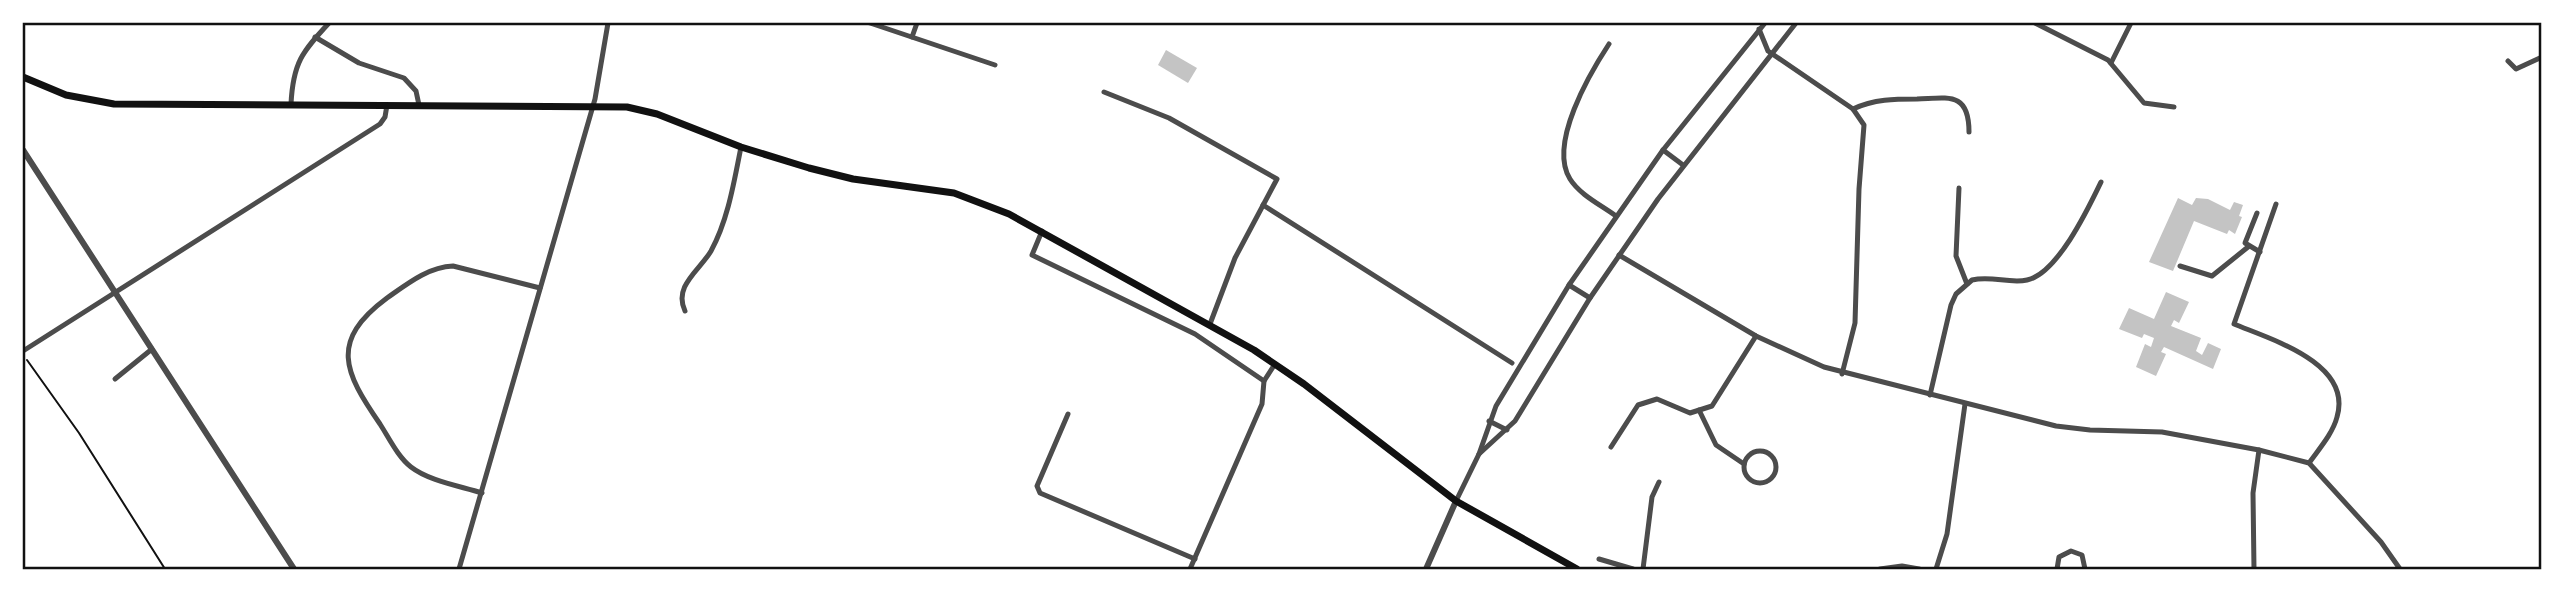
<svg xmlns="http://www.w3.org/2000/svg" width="2565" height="592" font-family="'Public Sans',sans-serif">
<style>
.building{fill:#c4c4c4}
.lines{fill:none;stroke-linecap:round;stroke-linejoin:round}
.path{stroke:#111;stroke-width:2}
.minor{stroke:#4c4c4c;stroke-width:5}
.tertiary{stroke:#4c4c4c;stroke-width:6}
.secondary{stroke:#111;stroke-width:7}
.neatline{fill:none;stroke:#111;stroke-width:2.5}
</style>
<rect width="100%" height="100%" fill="#fff"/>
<g class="building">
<path d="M1166,50L1197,68L1188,83L1158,65Z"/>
<path d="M2178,198L2192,205L2196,198L2208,199L2230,210L2234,202L2243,205L2239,216L2242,217L2235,234L2229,230L2227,234L2194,221L2173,271L2149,262Z"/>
<path d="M2166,292L2189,302L2179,323L2174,320L2171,326L2201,338L2196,351L2202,355L2208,343L2221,349L2213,369L2164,347L2161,352L2166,354L2156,376L2136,367L2145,344L2151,347L2154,338L2144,334L2142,338L2119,329L2129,308L2154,319Z"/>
</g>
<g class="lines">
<path class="path" d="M27,360L79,433L165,569"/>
<g class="minor">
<path d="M870,23L995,65"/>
<path d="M2035,23L2108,60L2144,103L2174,107"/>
<path d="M1759,29L1768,51L1853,109L1864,125L1859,189L1855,323L1842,374"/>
<path d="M315,37L359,63L404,78L416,91L419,105"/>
<path d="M912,37L917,23"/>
<path d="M1609,44C1590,73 1548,144 1570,179C1580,195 1601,205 1616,216"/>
<path d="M2508,61L2516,69L2542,57"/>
<path d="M2111,63L2131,23"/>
<path d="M1104,92L1169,118L1277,179L1235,258L1210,324"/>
<path d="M291,104C293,63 302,52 329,23"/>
<path d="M1853,109C1874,99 1895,99 1917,99C1948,98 1969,91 1969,132"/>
<path d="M1663,150L1683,165"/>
<path d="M1959,188L1956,256L1967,284"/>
<path d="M2276,204L2234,324C2270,339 2353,363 2337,417C2333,433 2319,449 2309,463"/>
<path d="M1263,205L1512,363"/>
<path d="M2257,213L2245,243L2260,252"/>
<path d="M1042,231L1032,255L1195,334L1264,381"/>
<path d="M1619,255L1756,336L1824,367L2056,426L2090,430L2162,432L2259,450L2309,463L2381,542L2400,569"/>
<path d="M2180,266L2212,276L2248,247"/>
<path d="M1569,285L1590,298"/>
<path d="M685,311C673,286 700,270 711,251C728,220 734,182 741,147"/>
<path d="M23,351L380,124L385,117L387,105"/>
<path d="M115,379L152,349"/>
<path d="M1930,395L1951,305L1956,294L1972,280C1991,275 2009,284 2027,280C2057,274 2088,209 2101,182"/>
<path d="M1699,410L1716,445L1744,464"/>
<path d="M1068,414L1037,486L1040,493L1195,559"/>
<path d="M1489,421L1507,430"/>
<path d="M1611,447L1638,405L1657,399L1690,413L1712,406L1756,336"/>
<circle cx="1760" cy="467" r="16"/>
<path d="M1479,454L1515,421L1590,298L1658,199L1796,23"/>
<path d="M482,493C460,486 429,481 411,467C398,457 389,438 380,424C344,372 329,341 387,298C407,284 428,267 453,266L540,288"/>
<path d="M1456,501L1479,454L1496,406L1569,285L1663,150L1765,23"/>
<path d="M1599,559L1633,569"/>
<path d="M459,569L595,99L608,23"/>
<path d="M1190,569L1262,404L1264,381L1275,364"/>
<path d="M1643,569L1652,497L1659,482"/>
<path d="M1880,569L1902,566L1919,569"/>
<path d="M1936,569L1947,534L1965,404"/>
<path d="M2057,569L2059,557L2071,551L2082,555L2085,569"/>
<path d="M2254,569L2253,493L2259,450"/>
</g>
<g class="tertiary">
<path d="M23,150L294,569"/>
<path d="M1426,569L1456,501"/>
</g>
<path class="secondary" d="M23,77L66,95L114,104L627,107L657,114L741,147L809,168L853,179L954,193L1009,214L1254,350L1304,384L1456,501L1577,569"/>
</g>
<rect width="2565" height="592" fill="none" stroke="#ffffff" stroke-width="49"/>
<rect x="24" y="24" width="2516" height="544" class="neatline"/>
</svg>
